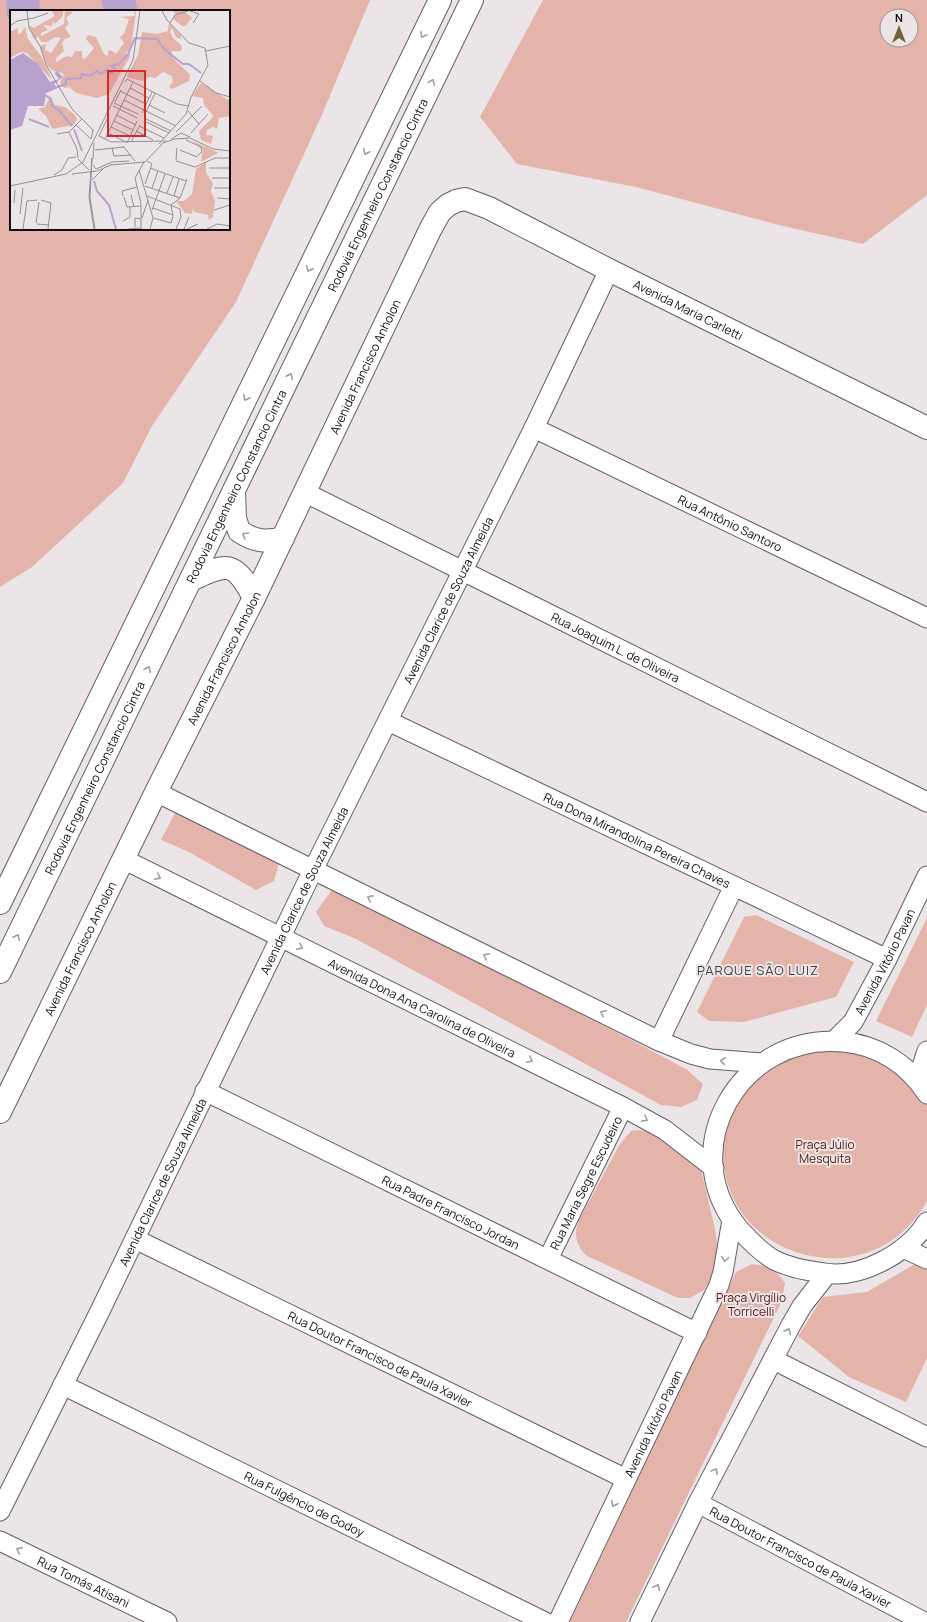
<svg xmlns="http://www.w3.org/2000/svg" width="927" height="1622" font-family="Manrope,sans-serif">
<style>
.green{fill:#e4b4ab;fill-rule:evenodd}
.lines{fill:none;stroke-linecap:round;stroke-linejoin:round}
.river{stroke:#b7a1cf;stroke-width:33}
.street-casing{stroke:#645f61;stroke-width:21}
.secondary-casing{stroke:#645f61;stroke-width:24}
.highway-casing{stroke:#645f61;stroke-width:24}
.street{stroke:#fff;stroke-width:19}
.secondary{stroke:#fff;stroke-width:22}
.highway{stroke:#fff;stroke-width:22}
.oneway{stroke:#a09f9f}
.labels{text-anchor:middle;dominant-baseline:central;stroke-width:4;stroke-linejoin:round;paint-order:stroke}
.street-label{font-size:12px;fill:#110f10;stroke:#ebe5e8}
.park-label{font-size:12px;fill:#59160d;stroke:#ebe5e8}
.neighbourhood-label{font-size:13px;letter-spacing:1px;fill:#433e40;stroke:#ebe5e8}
.inset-river{fill:none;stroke:#b7a1cf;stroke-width:2}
.inset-road{fill:none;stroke:#948f92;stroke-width:1}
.view{fill:#d62828;fill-opacity:0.15;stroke:#d62828;stroke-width:2}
.inset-edge{fill:none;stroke:#110f10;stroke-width:2}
</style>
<rect width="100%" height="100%" fill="#ebe5e8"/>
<g class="green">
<path d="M0,0H370L321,117L236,302L152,426L123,483L32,567L0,587ZM11,11H229V229H11Z"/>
<path d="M543,0H927V195L863,244L783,226L636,187L517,164L480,117ZM887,16H911V40H887Z"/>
<path d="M177,809L280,860L274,881L256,890L187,851L161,840Z"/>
<path d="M336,884L686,1069L703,1084L697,1100L681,1107L661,1105L356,939L324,926L316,912Z"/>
<path d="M756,915L854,962L836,997L744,1022L709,1021L697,1012L744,917Z"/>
<path d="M927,918V1005L912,1037L876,1021Z"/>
<path d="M811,1045L874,1052L927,1102V1201C870,1305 711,1257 724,1139C726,1118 735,1105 746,1087C749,1083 752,1078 755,1075C759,1071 766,1069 771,1066C784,1059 798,1052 811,1045Z"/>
<path d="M636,1130L646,1131L699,1161L715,1229L718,1251L714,1273L704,1290L690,1298H678L587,1256C576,1246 573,1234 579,1220L620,1144L631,1131Z"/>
<path d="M752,1264L772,1267L785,1283L781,1303L626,1622H570L736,1272Z"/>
<path d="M915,1264L927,1270V1358L906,1402L849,1377L798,1336L823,1297L867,1292Z"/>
</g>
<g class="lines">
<g class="river">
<path d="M23,0V11"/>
<path d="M118,0L121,11"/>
</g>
<g class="street-casing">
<g id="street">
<path id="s1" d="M534,428L927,618"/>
<path id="s2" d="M304,492L927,802"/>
<path id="s3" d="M388,721L887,959"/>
<path d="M156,792L659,1041L691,1054L710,1059L762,1063"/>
<path id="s4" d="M123,859L623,1107L665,1130L714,1168"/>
<path d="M659,1041L734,886"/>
<path id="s5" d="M834,1041L853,1022L887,959L927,876"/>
<path d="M918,1079L927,1051"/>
<path id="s6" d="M205,1091L697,1333"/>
<path d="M927,1094C908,1064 878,1045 843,1042C740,1032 672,1150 740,1230C750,1241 761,1252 774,1260C790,1268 807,1271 824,1273C861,1279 908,1253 927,1222"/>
<path id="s7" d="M135,1239L432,1384L626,1479"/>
<path d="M903,1248L927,1259"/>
<path id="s8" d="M548,1259L623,1107"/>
<path d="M774,1360L927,1437"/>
<path id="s9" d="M63,1385L545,1622"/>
<path id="s10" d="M698,1503L924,1622"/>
<path id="s11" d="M0,1511L100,1311L313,870L534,428L609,270"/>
<path id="s12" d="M0,1541L167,1622"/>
<path id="s13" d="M558,1622L719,1285L723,1272L732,1220"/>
<path d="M640,1622L698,1503L791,1325L802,1306L827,1274"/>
</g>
</g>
<g class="secondary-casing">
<g id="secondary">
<path id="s14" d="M0,1112L156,792L254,598L431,228L440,212L448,205L456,201L465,199L489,208L609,270L927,428"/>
</g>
</g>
<g class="highway-casing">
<g id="highway">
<path d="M234,492L235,518L239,531C254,541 266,543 283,538"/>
<path d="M191,580C227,562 235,561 254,598"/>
<path d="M0,903L440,0"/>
<path id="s15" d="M0,972L472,0"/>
</g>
</g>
<use href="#street" class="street"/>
<use href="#secondary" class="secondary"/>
<use href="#highway" class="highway"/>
</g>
<defs><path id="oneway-chevron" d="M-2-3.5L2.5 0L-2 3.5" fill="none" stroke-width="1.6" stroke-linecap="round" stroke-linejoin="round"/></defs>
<g class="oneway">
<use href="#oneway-chevron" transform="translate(423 35) rotate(116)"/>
<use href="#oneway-chevron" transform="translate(432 82) rotate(-64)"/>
<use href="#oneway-chevron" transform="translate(366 152) rotate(116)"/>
<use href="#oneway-chevron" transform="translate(309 269) rotate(116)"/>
<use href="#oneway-chevron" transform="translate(290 376) rotate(-64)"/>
<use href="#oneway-chevron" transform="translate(246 398) rotate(116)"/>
<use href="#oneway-chevron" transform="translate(245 535) rotate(-150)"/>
<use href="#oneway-chevron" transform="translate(148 669) rotate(-64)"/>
<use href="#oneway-chevron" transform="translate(158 877) rotate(27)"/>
<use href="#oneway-chevron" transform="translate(370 898) rotate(-153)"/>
<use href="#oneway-chevron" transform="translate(17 937) rotate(-64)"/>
<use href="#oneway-chevron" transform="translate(300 947) rotate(26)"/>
<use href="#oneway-chevron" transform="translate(486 956) rotate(-153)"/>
<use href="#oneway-chevron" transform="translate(603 1013) rotate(-154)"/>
<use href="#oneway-chevron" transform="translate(530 1060) rotate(27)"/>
<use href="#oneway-chevron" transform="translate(723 1061) rotate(-174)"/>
<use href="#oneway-chevron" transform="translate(645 1119) rotate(29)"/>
<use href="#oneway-chevron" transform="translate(725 1259) rotate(98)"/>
<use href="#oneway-chevron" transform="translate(788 1331) rotate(-63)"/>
<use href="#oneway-chevron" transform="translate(715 1471) rotate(-62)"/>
<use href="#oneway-chevron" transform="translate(614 1504) rotate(115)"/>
<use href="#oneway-chevron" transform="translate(19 1550) rotate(-154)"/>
<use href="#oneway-chevron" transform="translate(657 1587) rotate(-64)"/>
</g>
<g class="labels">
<g class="street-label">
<text stroke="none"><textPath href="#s15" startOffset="864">Rodovia Engenheiro Constancio Cintra</textPath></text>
<text stroke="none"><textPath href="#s14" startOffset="1280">Avenida Maria Carletti</textPath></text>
<text stroke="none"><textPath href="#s14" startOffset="830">Avenida Francisco Anholon</textPath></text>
<text stroke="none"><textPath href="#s15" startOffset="540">Rodovia Engenheiro Constancio Cintra</textPath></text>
<text stroke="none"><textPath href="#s1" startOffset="218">Rua Antônio Santoro</textPath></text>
<text stroke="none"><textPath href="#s11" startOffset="1015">Avenida Clarice de Souza Almeida</textPath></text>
<text stroke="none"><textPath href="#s2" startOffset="348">Rua Joaquim L. de Oliveira</textPath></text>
<text stroke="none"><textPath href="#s14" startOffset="506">Avenida Francisco Anholon</textPath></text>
<text stroke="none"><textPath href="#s15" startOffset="216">Rodovia Engenheiro Constancio Cintra</textPath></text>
<text stroke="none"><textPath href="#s3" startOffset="276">Rua Dona Mirandolina Pereira Chaves</textPath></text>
<text stroke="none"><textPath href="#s11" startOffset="691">Avenida Clarice de Souza Almeida</textPath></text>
<text stroke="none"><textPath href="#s14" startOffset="182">Avenida Francisco Anholon</textPath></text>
<text stroke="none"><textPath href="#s5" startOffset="95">Avenida Vitório Pavan</textPath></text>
<text stroke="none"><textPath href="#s4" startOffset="334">Avenida Dona Ana Carolina de Oliveira</textPath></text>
<text stroke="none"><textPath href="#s11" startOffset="367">Avenida Clarice de Souza Almeida</textPath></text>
<text stroke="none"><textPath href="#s8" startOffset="85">Rua Maria Segre Escudeiro</textPath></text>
<text stroke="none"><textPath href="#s6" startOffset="274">Rua Padre Francisco Jordan</textPath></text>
<text stroke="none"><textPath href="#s7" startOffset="273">Rua Doutor Francisco de Paula Xavier</textPath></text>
<text stroke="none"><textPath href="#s13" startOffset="220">Avenida Vitório Pavan</textPath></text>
<text stroke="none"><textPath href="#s9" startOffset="269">Rua Fulgêncio de Godoy</textPath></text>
<text stroke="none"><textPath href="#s10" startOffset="116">Rua Doutor Francisco de Paula Xavier</textPath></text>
<text stroke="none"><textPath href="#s12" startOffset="93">Rua Tomás Atisani</textPath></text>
</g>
<g class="park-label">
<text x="825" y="1144">Praça Júlio<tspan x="825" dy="14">Mesquita</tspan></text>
<text x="751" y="1297">Praça Virgílio<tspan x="751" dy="14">Torricelli</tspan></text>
</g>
<g class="neighbourhood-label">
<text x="758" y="970">PARQUE SÃO LUIZ</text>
</g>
</g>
<g transform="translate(10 10)">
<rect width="220" height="220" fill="#ebe5e8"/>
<path d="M42,1H53V6L45,14L43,11L42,16L33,15L38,20L31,23V26L54,14L55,1L63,2L56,8L59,14L55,18L61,27L55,29L52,33L54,41L46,48V52L57,46L62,47L65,41H72V48L75,49L84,38L76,29L78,25L86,27L94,44L98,46V41L101,40L106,44L114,33L110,27L114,24L119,9L110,7L125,6L124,1L126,2L121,37L115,44H120V46L99,84L87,88L66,83L59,77L54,78L50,72L54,65L52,63L42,60L37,55L30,36L36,34L35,40L41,43L51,28L45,27L37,32H31L28,26L25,29L23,27L19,15L24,18L45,6ZM163,1H174L182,8L175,16H172L163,9L166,4ZM159,13L171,26V29L166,27L162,18L160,21L163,28L172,36L171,41H162V47L180,65L179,71L162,79L159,77L163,72L162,66L153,62L145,68L139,67L133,71L119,68L117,66L128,45L132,22L147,24L158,21ZM15,17L18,29L31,46L42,70L17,43L11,42L0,48V22L8,18V24L11,23ZM191,73L220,91V106L209,108L207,119L203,117L197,120L196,125L203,126L201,134L191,130L189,121L203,107L202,104L194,95L193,88L182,86ZM40,86L45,95L55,97L65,105L67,109L64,115L42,119L36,106L28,99L35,97ZM180,130L207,142L208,143L191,152L193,139ZM196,152V163L203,173L201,181L205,191L203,207L199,210L198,205L184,202L183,197L182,204L175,203L166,191H174L182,184L186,159Z" fill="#e4b4ab"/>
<path d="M13,43L28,54L40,72L49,69L45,64L46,60L53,67L44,74L48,78L36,83L34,96H18L12,116L0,120V50Z" fill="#b7a1cf"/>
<path class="inset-river" d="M47,77L56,74V69L71,68L72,64L80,66L87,61L91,64L97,60L100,63H103L105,59L101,56L109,54L118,44L125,28L147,29L155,40L173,54H179L191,63M35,85L41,89L42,96L48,99L62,116M19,109L39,117M64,119L72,141M84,171L87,181L99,195L106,219"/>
<path class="inset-road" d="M17,1L19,18L30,36L36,55L62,99L84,121M180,1L189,4L183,13M160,13L165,5L178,1M0,16L7,11L24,8L38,3M196,41L220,36M190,71L206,83L220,87M115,72L117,69L167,94L179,96M120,78L139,88M110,81L136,94M114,90L134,100M105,92L111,80M104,93L128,104M139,95L155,103M103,96L127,108M136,101L166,116M178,101L189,114M136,102L145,83M132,103L142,82M106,105L126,115M97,109L89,126L101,132L156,131M136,109L161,121M104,111L123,120M134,111L159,123M66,115L81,129L83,120M129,116L154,128M101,117L120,126M126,121L143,130M59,122L67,139L68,148M59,122L72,109M166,122L192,96M98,123L116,132M181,123L198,104M47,124L59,122M95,129L123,72M161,129L171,123L180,127M176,130L191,137L192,142L187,146M121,132L130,115M117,133L127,111M149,134L176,104L181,87L198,55L195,38L179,33L157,10L152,1M113,136L125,151M102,138L104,146L121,145M85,140L114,137M170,140L187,147M68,149L79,160M83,149L84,133M166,150L167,138M166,151L185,157L205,148H220V179M83,155L86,159L102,152L119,151M100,155L135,152L153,133L165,129L180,128L203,139L220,141M140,158L176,171M199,158H220M129,160L143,208L140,219M62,164L87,161L101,155M44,165L52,160L58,148L66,147M202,168H220M82,170L93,159M135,174L142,154L137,151M0,176L56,164L73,152L123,50L130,1M135,176L170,188M142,178L148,161M204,178H220M157,183L163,167M121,185L124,197M113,186L112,181L127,177M137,186L170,199L171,207L166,219M164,186L169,169M114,187L117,197L131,196M207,188L220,189M31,190L41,193L38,219M4,193L5,180M143,198L163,205M142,200L155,164M204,200L220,195M10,204L13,178M132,208L138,190M143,208L161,213L163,206L161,195L170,188L177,169M113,211L120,207V197M26,213L29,192M27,214L39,215M125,217V208L131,209M13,219L17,191L27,190M84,219L79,187L82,148L80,188L85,219M118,219L131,218M131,219V194L125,168L134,152M174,219L179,207M177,219L188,214M197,219L207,214L220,216"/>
<path class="view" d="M98,61H135V126H98Z"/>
<rect width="220" height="220" class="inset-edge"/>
</g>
<g transform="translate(899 28)"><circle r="19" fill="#ebe5e8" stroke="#948f92"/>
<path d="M0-3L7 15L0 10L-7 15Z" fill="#736532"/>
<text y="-6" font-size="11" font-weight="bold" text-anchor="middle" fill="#110f10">N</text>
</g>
</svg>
